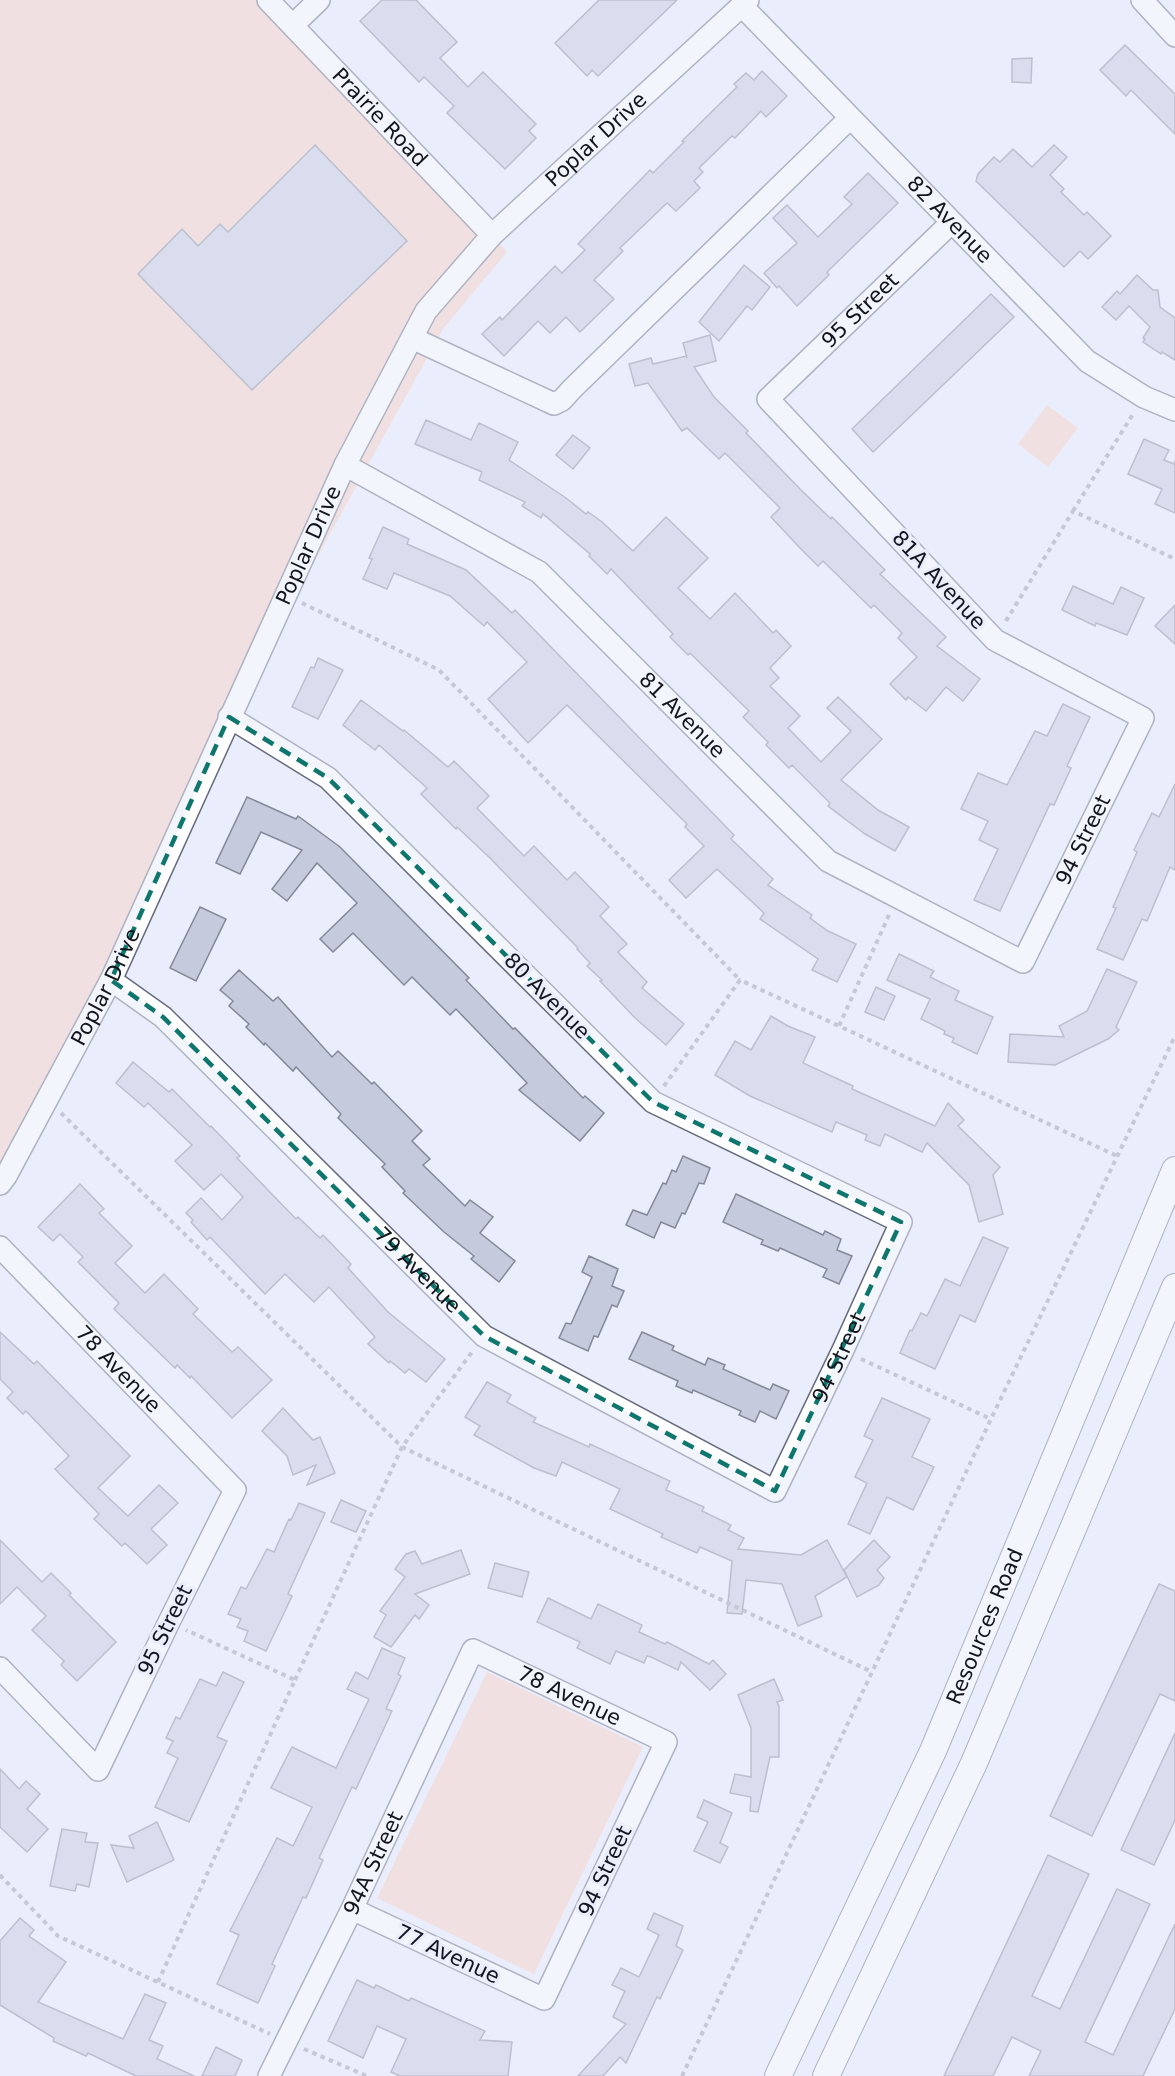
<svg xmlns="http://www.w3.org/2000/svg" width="1175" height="2076" font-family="'DejaVu Sans',sans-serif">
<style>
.green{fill:#fad1c0}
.building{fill:#c5cadd;stroke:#848999;stroke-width:1.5}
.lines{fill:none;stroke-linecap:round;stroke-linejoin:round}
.minor-casing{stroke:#676c7c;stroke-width:24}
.major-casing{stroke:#676c7c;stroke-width:28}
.path{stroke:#9a9da9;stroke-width:4;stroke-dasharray:4.5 4.5;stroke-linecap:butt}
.minor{stroke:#fff;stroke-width:21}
.major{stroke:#fff;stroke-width:26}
.marked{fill:none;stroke:#0f766e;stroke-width:4.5;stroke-dasharray:12 8;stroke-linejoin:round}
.labels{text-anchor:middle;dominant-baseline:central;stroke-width:6;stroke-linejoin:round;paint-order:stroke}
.street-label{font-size:21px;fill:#13151c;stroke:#e9edfc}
</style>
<rect width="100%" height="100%" fill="#e9edfc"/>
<g class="green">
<path d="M0,0H281L307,26L507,252L443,329L229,717L0,1184Z"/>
<path d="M1047,405L1078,428L1048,467L1018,444Z"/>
<path d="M487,1672L643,1747L534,1974L377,1898Z"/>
</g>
<g class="building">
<path d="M382,0H416L457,42L440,58L468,87L483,72L536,124L529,131L536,138L505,169L447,113L454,106L424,77L419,82L360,21Z"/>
<path d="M599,0H677L598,76L592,70L587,76L555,43Z"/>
<path d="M1125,45L1175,94V134L1131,90L1126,96L1100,70Z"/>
<path d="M1032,58L1031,83L1012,82V59Z"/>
<path d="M762,71L787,96L766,117L761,111L735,138L732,136L699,168L703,172L694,181L700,188L676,211L667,203L620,248L623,251L594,280L614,299L580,332L566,317L550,333L538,321L504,356L482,334L500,317L502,320L555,266L562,273L585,250L578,244L650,170L653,173L684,142L682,141L737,87L734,84L746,73L754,80Z"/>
<path d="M315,145L407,241L252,390L138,274L182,229L198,246L220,224L228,232Z"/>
<path d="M1054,145L1067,157L1050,175L1064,189L1061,192L1084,215L1087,212L1111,236L1088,259L1080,251L1064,267L976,181L978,174L994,157L1000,162L1013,149L1032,167Z"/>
<path d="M868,173L898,203L827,272L829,275L797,306L779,286L777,288L764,273L797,243L773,218L787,205L818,237L852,204L844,197Z"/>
<path d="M744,265L770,287L752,310L747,306L719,341L699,322Z"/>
<path d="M1137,275L1153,290H1158L1160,307L1175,318V360L1162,352L1161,354L1143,342L1145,339L1143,338L1150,327L1129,306L1116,320L1102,307L1117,291L1120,294Z"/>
<path d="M991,294L1014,317L873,452L852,429Z"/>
<path d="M710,335L716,361L694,367L714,397L748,431L746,433L800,489L831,519L832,517L885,570L880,574L946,637L937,646L980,679L963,701L946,687L926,711L908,697L906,700L890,684L917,657L898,638L902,633L874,605L871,608L823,561L818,566L800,548L771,517L780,508L725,453L719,459L687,428L682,431L648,383L635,386L629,364L651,358L653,364L686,356L687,358L683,343Z"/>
<path d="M426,420L471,440L479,423L518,442L509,460L566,498L586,514L588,512L601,521L633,551L666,517L708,558L678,588L710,619L735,593L773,633L776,630L791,646L770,668L779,678L770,686L800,716L788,728L821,762L851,731L827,708L838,697L882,739L841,780L878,810L909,827L895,851L865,834L828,806L830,803L792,765L789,768L766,745L768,742L743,717L749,711L690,653L688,655L670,637L673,634L611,569L607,574L589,556L590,554L543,514L541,518L522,506L525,502L479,480L482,472L415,444Z"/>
<path d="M573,435L590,448L573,469L556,455Z"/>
<path d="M1144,439L1169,450L1164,460L1174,464L1175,461V513L1155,504L1162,489L1128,474Z"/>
<path d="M383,527L409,539L407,544L466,570L512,613L515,610L734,835L731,839L773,879L768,885L812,915L810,918L828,931L856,944L837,982L812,970L818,959L760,919L764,913L717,869L686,898L669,880L704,846L685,827L687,824L567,705L528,743L488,699L527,662L487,622L484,626L450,596L394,573L387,589L363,579L372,559L369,558Z"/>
<path d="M1073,586L1113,604L1121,587L1144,598L1127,635L1096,623L1095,626L1062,610Z"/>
<path d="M1175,605V644L1155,626Z"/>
<path d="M318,658L343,670L318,719L292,707L311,667L314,668Z"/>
<path d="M361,700L403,731L404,730L448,767L454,761L489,796L477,808L524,856L534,846L567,880L575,872L609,907L600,916L627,944L618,952L647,982L642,988L684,1024L666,1045L634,1017L600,981L602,980L587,966L590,963L577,949L578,948L527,896L490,858L457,827L456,829L421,794L427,788L379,745L375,750L343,725Z"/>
<path d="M1063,704L1090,717L1067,766L1071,768L1054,805L1050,804L1000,911L974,900L998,849L979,840L988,821L961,809L978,773L1007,785L1035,731L1047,736Z"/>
<path d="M1175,784V870L1170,867L1147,921L1142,919L1123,960L1097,949L1116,908L1113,907L1137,852L1134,850L1152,813L1159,817Z"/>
<path d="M247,797L296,819L298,816L340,847L469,978L466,980L513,1029L515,1028L583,1098L585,1096L604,1113L580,1141L519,1090L527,1083L456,1009L450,1015L412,977L404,985L353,933L333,952L320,939L357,903L317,863L287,901L272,889L302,850L261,832L240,874L216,863Z"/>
<path d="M200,907L226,919L196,981L170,968Z"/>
<path d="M899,954L934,971L930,977L959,991L955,1000L993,1017L977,1054L952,1042L954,1038L944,1034L945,1031L921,1019L930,999L887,980Z"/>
<path d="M1107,969L1137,982L1116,1027L1119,1030L1108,1039L1055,1065L1008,1062L1010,1034L1064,1037L1059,1026L1087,1011Z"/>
<path d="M239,970L273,1001L278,997L332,1057L338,1051L372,1084L374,1082L422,1131L412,1141L430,1159L423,1165L465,1206L470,1200L493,1217L480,1233L515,1261L499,1282L471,1259L474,1256L444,1232L403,1193L405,1191L382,1167L385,1164L338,1118L341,1114L296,1067L293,1071L265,1043L264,1045L246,1027L249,1024L229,1006L233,1001L220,990Z"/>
<path d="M876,987L895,996L884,1020L865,1012Z"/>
<path d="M771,1016L788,1026L815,1037L803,1063L853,1086L852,1089L935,1126L948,1103L964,1120L958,1126L1000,1167L993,1175L1003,1214L979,1222L969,1185L927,1143L922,1152L885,1134L880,1146L865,1140L867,1135L836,1122L832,1132L750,1096L715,1075L735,1041L751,1050Z"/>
<path d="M133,1062L169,1092L172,1089L210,1127L211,1126L240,1156L237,1158L296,1219L298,1217L320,1238L323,1235L351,1264L348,1268L388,1312L445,1359L426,1382L409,1369L405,1373L390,1361L389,1363L368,1344L375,1337L329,1287L314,1302L285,1274L265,1294L210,1237L207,1240L191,1222L193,1220L186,1213L201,1198L222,1220L243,1197L221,1174L204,1190L175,1161L192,1145L148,1103L144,1107L116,1083Z"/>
<path d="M683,1156L710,1168L704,1184L699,1183L685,1214L682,1213L675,1228L661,1222L654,1238L626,1225L633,1210L647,1215L663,1183L666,1184L672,1170L676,1172Z"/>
<path d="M80,1184L104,1209L99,1213L132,1246L115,1263L145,1293L164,1274L198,1309L193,1314L232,1352L238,1347L272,1380L232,1418L191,1376L190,1378L177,1365L175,1368L114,1309L119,1303L78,1262L83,1257L60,1234L53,1241L38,1227Z"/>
<path d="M736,1194L823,1235L825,1231L841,1239L837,1250L852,1256L839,1284L823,1277L827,1269L780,1248L778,1251L761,1244L763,1240L723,1222Z"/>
<path d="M983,1237L1008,1248L975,1322L960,1315L935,1369L900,1353L910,1330L912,1331L921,1313L927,1316L945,1279L960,1286Z"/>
<path d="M589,1256L618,1269L612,1286L624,1291L617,1307L612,1305L598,1337L594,1336L588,1351L559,1338L566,1323L571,1324L592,1277L582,1272Z"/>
<path d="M0,1332L34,1364L37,1361L130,1456L98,1488L128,1516L159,1485L178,1503L151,1529L167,1545L147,1564L125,1543L122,1546L94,1519L99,1514L55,1469L69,1456L26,1411L23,1414L7,1398L13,1392L0,1379Z"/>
<path d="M642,1332L674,1346L672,1350L705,1365L708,1358L725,1365L723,1369L770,1390L773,1384L789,1391L776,1419L760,1411L755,1422L739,1415L741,1411L693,1390L692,1393L676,1386L678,1381L629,1359Z"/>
<path d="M487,1382L511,1395L507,1402L536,1418L533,1422L589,1447L590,1444L670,1481L666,1490L704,1507L702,1511L731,1525L728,1530L744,1538L738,1549L801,1555L827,1540L847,1577L815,1596L822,1616L798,1626L782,1584L746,1580L742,1614L727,1613L732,1561L700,1547L697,1553L661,1537L663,1534L610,1509L620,1489L562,1462L556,1476L534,1468L474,1435L480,1426L465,1417Z"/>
<path d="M882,1398L930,1419L912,1457L934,1467L913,1510L887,1497L870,1534L848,1524L867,1483L855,1477L873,1440L864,1436Z"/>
<path d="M283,1408L313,1440L320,1437L335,1473L307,1485L316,1465L293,1475L287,1456L262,1431Z"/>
<path d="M341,1500L366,1511L356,1532L331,1522Z"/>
<path d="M299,1503L325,1513L288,1594L292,1596L266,1651L244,1641L248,1631L237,1627L241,1619L228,1614L241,1587L246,1589L267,1549L274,1552L289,1519L291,1520Z"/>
<path d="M0,1540L42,1582L51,1573L71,1593L69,1595L116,1642L77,1681L61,1665L64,1661L32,1630L46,1616L17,1587L0,1604Z"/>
<path d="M874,1540L890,1557L877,1570L884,1578L879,1585L857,1597L844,1570Z"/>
<path d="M461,1550L470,1574L415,1594L429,1605L419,1619L415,1615L391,1647L374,1637L386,1615L380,1611L405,1577L395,1569L406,1554L415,1551L422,1564Z"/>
<path d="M495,1563L529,1572L522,1597L488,1588Z"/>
<path d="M1159,1584L1175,1591V1701L1160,1694L1092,1836L1050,1816Z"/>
<path d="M548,1598L591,1619L598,1604L642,1625L639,1632L665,1644L667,1642L709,1664L713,1660L726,1674L710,1690L681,1662L678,1670L651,1657L647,1656L644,1663L616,1651L610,1664L577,1648L580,1642L537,1622Z"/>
<path d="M382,1648L405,1658L398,1674L401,1676L386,1709L392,1711L356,1789L352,1787L319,1858L323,1860L306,1898L303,1897L272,1964L275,1966L258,2003L217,1984L239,1935L230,1931L277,1838L293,1846L312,1807L271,1788L292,1747L336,1768L369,1699L347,1689L356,1672L368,1679Z"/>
<path d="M223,1672L244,1682L217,1737L227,1741L189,1822L155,1807L178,1758L167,1753L173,1741L166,1738L176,1717L180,1719L200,1679L216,1686Z"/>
<path d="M774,1679L783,1700L777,1702L779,1706V1757H770L758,1812L750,1811L751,1797L730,1793L735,1774L751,1777V1728L738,1695Z"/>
<path d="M1175,1733V1820L1154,1865L1121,1850Z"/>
<path d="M0,1769L19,1789L26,1781L40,1794L27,1809L48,1829L27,1852L0,1827Z"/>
<path d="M704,1800L732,1813L720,1843L728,1847L720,1863L694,1851L708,1822L697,1817Z"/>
<path d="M157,1822L174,1860L127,1882L111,1845L134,1848L129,1836Z"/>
<path d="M62,1829L87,1833L85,1842L98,1843L89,1887L77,1884L75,1891L50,1886Z"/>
<path d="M1048,1855L1089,1874L1032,1996L1060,2009L1117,1889L1150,1904L1085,2042L1113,2055L1175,1924V2009L1143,2076H1029L1041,2051L1012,2037L993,2076H944Z"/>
<path d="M654,1913L683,1926L676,1946L683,1950L660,1999L657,1997L626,2063L620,2057L603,2076H578L626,2024L613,2017L625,1991L612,1985L621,1968L639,1977L659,1935L647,1929Z"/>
<path d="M20,1918L34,1930L29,1936L66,1962L38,2002L123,2039L145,1994L166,2003L149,2040L163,2046L157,2059L194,2076H136L88,2053L86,2056L53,2041L54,2038L0,2005V1941Z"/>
<path d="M357,1980L374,1988L376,1985L409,2001L411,1998L485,2031L480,2040L512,2042L508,2076H400L391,2072L406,2039L377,2026L363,2058L328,2041Z"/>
<path d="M216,2047L242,2060L235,2076H202Z"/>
</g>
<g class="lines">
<g class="minor-casing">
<g id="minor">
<path id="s1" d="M268,0L492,235"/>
<path d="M1142,0L1175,36"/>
<path id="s2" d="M742,6L1087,361L1144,397L1175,410"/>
<path d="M293,25L319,0"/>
<path d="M412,338L554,404L562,400L572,389L850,118"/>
<path id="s3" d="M345,465L539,572L828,861L1023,962L1143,718L995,640L768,399L951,223"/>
<path id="s4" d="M111,980L163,1017L484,1336L775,1491L843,1350L901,1222L653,1102L328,778L229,717"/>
<path id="s5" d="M0,1184L6,1176L111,980L345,465L426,311L492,235L748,0"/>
<path id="s6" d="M0,1247L235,1490L169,1622L98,1770L0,1668"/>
<path id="s7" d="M269,2076L352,1909L473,1650L666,1742L544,1999L352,1909"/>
</g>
</g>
<g class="major-casing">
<g id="major">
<path id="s8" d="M778,2076L933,1751L1175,1170"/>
<path d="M826,2076L974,1763L1175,1287"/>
</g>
</g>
<g class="path">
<path d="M1073,511L1133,414"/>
<path d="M302,603L439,670L740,980"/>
<path d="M1006,621L1073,511L1175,559"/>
<path d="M889,915L839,1026L1117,1156"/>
<path d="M664,1086L740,980L839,1026"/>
<path d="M61,1113L402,1447L872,1672"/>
<path d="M861,1359L991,1419"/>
<path d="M295,1680L402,1447L472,1352"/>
<path d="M0,1875L58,1936L270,2034"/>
<path d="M158,1982L295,1680L186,1630"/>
<path d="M304,2049L367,2076"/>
<path d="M682,2076L991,1419L1175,1036"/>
</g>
<use href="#minor" class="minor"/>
<use href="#major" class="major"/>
</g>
<path d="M0 0H1175V2076H0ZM229,717L328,778L653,1102L901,1222L775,1491L484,1336L163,1017L111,980Z" fill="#e9edfc" fill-opacity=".55" fill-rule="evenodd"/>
<path class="marked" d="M229,717L328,778L653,1102L901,1222L775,1491L484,1336L163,1017L111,980Z"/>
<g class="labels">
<g class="street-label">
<text stroke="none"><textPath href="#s1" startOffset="162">Prairie Road</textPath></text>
<text stroke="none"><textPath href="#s5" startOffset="1214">Poplar Drive</textPath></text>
<text stroke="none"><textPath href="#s2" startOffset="298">82 Avenue</textPath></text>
<text stroke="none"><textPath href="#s3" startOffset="1748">95 Street</textPath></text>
<text stroke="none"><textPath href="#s5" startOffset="710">Poplar Drive</textPath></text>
<text transform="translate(939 580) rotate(47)">81A Avenue</text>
<text stroke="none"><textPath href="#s3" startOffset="424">81 Avenue</textPath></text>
<text stroke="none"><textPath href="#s3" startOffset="986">94 Street</textPath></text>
<text stroke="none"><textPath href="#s5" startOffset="224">Poplar Drive</textPath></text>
<text transform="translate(547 996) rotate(45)">80 Avenue</text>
<text stroke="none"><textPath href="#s4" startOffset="423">79 Avenue</textPath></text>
<text stroke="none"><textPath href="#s4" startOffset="994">94 Street</textPath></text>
<text stroke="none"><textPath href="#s6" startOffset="170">78 Avenue</textPath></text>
<text stroke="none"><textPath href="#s8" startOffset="495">Resources Road</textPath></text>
<text transform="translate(165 1630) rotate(-64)">95 Street</text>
<text stroke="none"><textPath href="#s7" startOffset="579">78 Avenue</textPath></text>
<text stroke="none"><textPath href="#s7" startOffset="237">94A Street</textPath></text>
<text transform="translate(605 1871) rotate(-65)">94 Street</text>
<text transform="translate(448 1954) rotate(25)">77 Avenue</text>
</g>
</g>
</svg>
